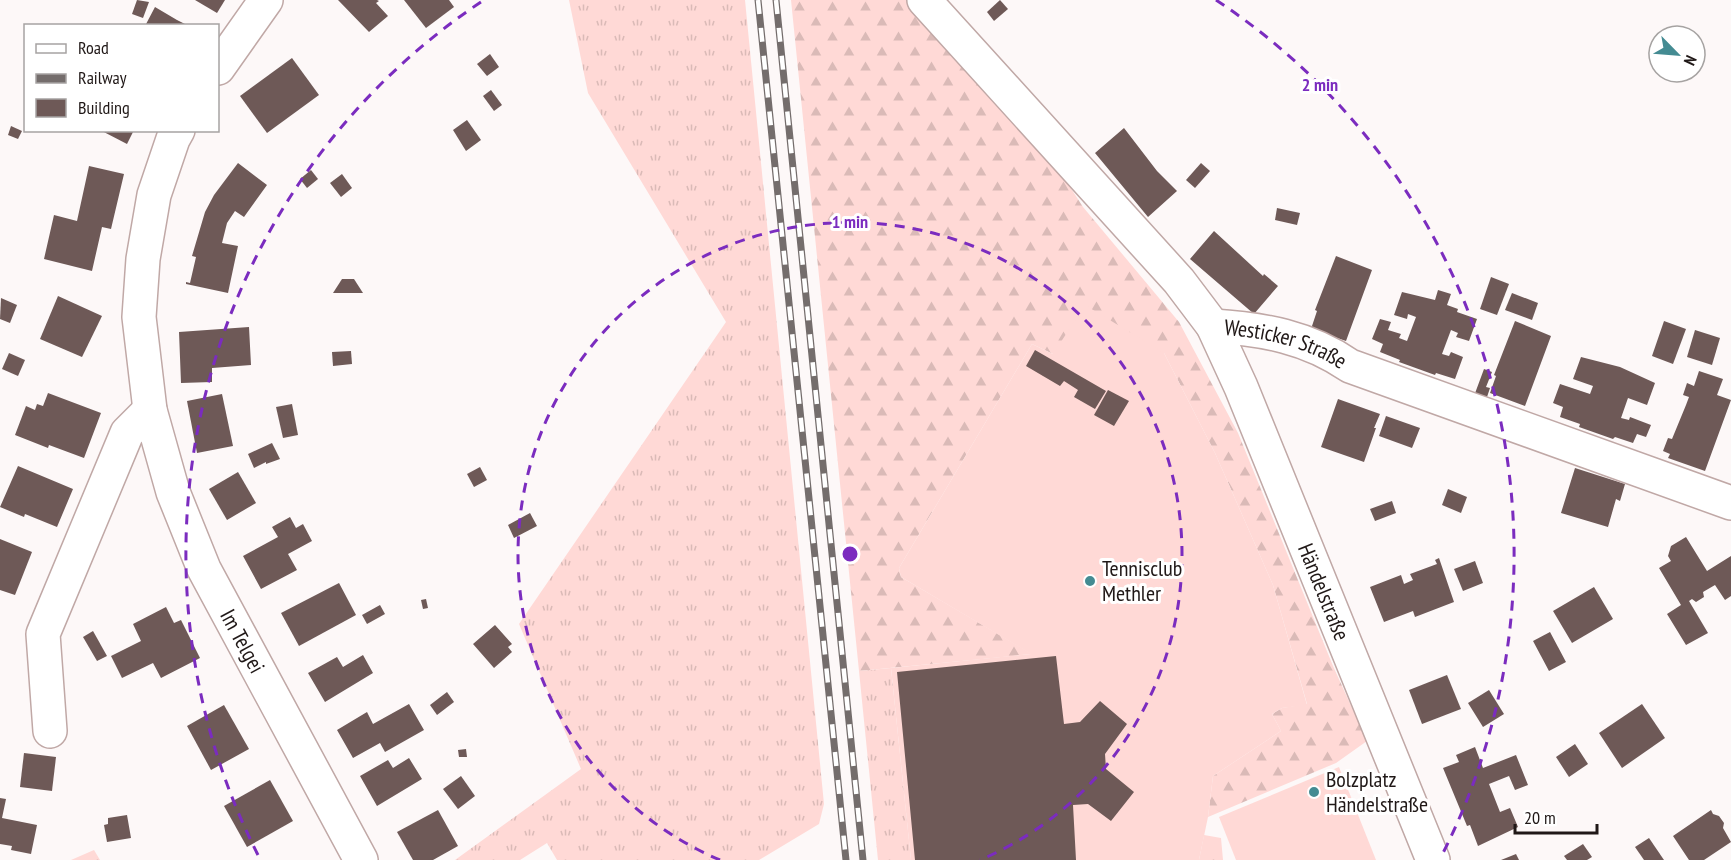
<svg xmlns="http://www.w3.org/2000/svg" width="1731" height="860" font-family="'PT Sans Narrow',sans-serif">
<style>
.grass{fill:url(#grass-tufts)}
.forest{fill:url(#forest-firs)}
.pitch{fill:#ffd9d6}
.building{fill:#6e5957}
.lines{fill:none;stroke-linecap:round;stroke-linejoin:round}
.street-casing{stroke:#c0a8a6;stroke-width:36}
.street{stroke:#fff;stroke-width:33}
.rail-casing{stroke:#746d6c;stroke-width:7}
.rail{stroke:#fff;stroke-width:4.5;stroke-dasharray:14;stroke-linecap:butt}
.ring{fill:none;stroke:#7b2cbf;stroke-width:3;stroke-dasharray:10 8}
.poi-dot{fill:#448b92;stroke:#fff;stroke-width:2}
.labels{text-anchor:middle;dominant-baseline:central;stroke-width:6;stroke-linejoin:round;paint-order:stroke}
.street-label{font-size:22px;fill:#201817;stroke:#fff}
.poi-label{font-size:22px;fill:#201817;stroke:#fff;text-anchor:start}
.centre{fill:#7b2cbf;stroke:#fff;stroke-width:3}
.ring-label{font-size:18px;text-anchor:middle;font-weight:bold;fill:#7b2cbf;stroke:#fff;stroke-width:6;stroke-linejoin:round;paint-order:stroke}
</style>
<defs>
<pattern id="grass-tufts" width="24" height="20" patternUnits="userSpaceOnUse" patternTransform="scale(1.5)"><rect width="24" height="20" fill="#ffd9d6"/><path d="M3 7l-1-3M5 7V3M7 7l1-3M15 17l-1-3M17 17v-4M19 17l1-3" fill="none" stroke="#dabab7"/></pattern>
<pattern id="forest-firs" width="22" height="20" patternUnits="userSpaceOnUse" patternTransform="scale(1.5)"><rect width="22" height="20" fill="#ffd9d6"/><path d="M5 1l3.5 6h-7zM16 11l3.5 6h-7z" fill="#dabab7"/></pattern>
</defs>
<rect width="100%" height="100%" fill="#fdf8f8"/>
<g class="grass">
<path d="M569,0H745L824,804L819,824L759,860H557L547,843L520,860H455L581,769L519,624L726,322L588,93Z"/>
<path d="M891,668L911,860H878L859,671Z"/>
<path d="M1204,835L1221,838L1223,860H1199Z"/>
<path d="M94,850L100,860H71Z"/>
</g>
<path class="forest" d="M791,0H911L1054,162L1083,207L1179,322L1238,433L1333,666L1367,741L1336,763L1208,817L1213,776L1281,731L1272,714L1282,708L1307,704L1273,585L1215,453L1164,353L1053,354L1032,344L899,568L901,577L1032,654L859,671Z"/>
<g class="pitch">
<path d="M1085,305L1164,353L1215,453L1273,585L1307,705L1282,708L1272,714L1281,731L1213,776L1208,817L1199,860H911L891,668L1031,654L901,577L899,568L1032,344L1053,354Z"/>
<path d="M1339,767L1376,860H1236L1219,817Z"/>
</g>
<g class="building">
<path d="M137,0L149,2L143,18L132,14Z"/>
<path d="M195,0H225L217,13Z"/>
<path d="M338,0H377L379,1L376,3L388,16L369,32Z"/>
<path d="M404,0H449L454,7L426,28Z"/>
<path d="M1000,0L1008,9L994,21L987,12Z"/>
<path d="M155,7L177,20L189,26H145Z"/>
<path d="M490,54L499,67L487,76L477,64Z"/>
<path d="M292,58L319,95L267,133L240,96Z"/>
<path d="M491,90L502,105L494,111L483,96Z"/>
<path d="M467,120L481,140L466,151L453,130Z"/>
<path d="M11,126L22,131L18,139L8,135Z"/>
<path d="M1124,128L1157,171L1177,191L1148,217L1095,153Z"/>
<path d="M100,130H134L127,144Z"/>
<path d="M238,163L267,185L244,217L235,211L227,223L222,243L238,246L228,293L186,284V282L190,283L196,257L192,256L205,212L214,195Z"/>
<path d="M1201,163L1210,171L1195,188L1186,180Z"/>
<path d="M89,166L124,174L111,229L102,227L92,271L44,259L54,215L77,221Z"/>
<path d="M311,170L318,179L307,188L300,179Z"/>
<path d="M342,174L352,188L341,197L330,183Z"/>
<path d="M1277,208L1300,213L1297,225L1275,220Z"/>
<path d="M1214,231L1263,276L1264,274L1278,286L1254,314L1190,259Z"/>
<path d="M1336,256L1372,270L1346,341L1311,329L1317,311L1315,310Z"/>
<path d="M1491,277L1509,284L1497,315L1480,309Z"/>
<path d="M342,279H354L363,293H333Z"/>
<path d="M1438,290L1451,294L1447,305L1458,309L1457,312L1477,319L1469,341L1456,337L1458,333L1451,330L1442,354L1449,356L1451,352L1463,357L1455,379L1436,373L1435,375L1399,362L1400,360L1380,352L1383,344L1372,339L1380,319L1391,322L1388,330L1401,334L1399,338L1407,341L1416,317L1408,314L1407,319L1394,315L1402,292L1435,300Z"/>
<path d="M1512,293L1538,303L1532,320L1505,310Z"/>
<path d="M58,296L102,316L82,357L40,339Z"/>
<path d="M1,298L17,305L10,323L0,319Z"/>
<path d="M1515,321L1551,336L1525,406L1490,393L1496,376L1494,375Z"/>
<path d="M1664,321L1686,329L1673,364L1652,356Z"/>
<path d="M249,327L251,365L212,368V382L181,383L179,332Z"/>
<path d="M1695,330L1720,338L1712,365L1687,357Z"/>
<path d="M1035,350L1106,391L1095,409L1074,397L1078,390L1064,381L1060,386L1026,366Z"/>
<path d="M351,351L352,364L333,366L332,352Z"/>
<path d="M9,353L25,360L18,376L2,369Z"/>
<path d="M1581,357L1620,367L1655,383L1647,405L1628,398L1621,418L1629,420L1630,417L1651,425L1646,437L1637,434L1633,443L1615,437L1613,439L1579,427L1580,424L1560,417L1563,407L1553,403L1560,384L1590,394L1593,386L1573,379Z"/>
<path d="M1484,369L1492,372L1486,387L1490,388L1486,400L1474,396Z"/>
<path d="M1699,371L1723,379L1717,395L1731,400L1705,471L1668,458L1670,454L1663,451L1668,438L1672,439L1686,405L1689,397L1683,395L1687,383L1694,386Z"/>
<path d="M1108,390L1129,401L1114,426L1094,415Z"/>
<path d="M48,393L101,413L84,458L49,445L48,448L15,435L26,406L35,410L37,404L43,406Z"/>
<path d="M222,394L233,446L197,453L187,401Z"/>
<path d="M1338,399L1380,414L1374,428H1376L1364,462L1321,447Z"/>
<path d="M292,404L298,435L283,438L276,407Z"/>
<path d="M1386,416L1420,428L1412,448L1379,436Z"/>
<path d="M272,443L280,459L266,464V462L254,468L248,454Z"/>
<path d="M18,466L73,489L57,527L25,514L24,517L0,507Z"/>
<path d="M480,467L487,480L474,487L467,474Z"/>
<path d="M1575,468L1625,484L1620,501L1616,499L1608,527L1561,513Z"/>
<path d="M238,472L256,503L227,520L209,489Z"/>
<path d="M1448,489L1467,497L1461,513L1442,505Z"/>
<path d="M1392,501L1396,513L1375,521L1370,509Z"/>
<path d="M530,513L537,526L514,538L508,525Z"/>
<path d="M290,517L296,528L303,524L312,541L288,554L297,570L261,589L243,556L278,537L272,527Z"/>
<path d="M1686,537L1707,571L1731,556V596L1725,600L1715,585L1703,592L1704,597L1696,602L1692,599L1689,601L1708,633L1686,645L1667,614L1681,605L1659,568L1671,561L1668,556L1671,546Z"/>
<path d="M0,539L32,552L15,595L0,590Z"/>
<path d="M1439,558L1454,602L1415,617L1413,611L1384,622L1370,587L1401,575L1404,584L1413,580L1410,574L1437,564L1435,560Z"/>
<path d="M1475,561L1483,583L1463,591L1454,569Z"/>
<path d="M339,583L356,615L299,646L281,613Z"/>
<path d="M1594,587L1613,619L1572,643L1553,611Z"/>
<path d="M426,599L428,608L423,609L421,600Z"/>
<path d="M380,605L385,614L367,624L362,615Z"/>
<path d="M166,607L174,623L181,620L200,658L161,678L153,663L122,678L111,656L141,641L133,624Z"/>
<path d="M495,625L512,644L508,647L512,652L494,668L473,644Z"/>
<path d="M93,631L107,656L97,661L83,637Z"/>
<path d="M1550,632L1566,662L1549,671L1533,641Z"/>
<path d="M363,655L373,673L325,702L308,673L337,657L343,667Z"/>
<path d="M1056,656L1064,724L1080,722L1100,701L1127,724L1105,754L1106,769L1134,792L1111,821L1088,804L1073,805L1076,860H915L897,672Z"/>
<path d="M1447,675L1461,709L1422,724L1409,690Z"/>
<path d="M1489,690L1504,714L1483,727L1468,703Z"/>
<path d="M447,692L454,702L437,715L430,705Z"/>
<path d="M409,704L424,730L385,752L380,743L353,758L337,730L367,712L373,724Z"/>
<path d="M1642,704L1665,738L1622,768L1599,733Z"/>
<path d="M224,705L249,749L211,770L187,726Z"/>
<path d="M1575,744L1588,764L1569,777L1556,757Z"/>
<path d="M1475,747L1483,768L1516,755L1528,785L1515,790L1509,776L1489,784L1500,812L1510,808L1518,827L1478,846L1470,825L1467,826L1443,768L1459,762L1456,755Z"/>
<path d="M466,749L467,757H459L458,750Z"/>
<path d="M24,753L56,757L52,791L20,787Z"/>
<path d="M409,758L422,779L377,806L360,776L388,760L393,768Z"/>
<path d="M461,776L475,796L458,809L443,789Z"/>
<path d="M270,780L293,821L247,847L224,806Z"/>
<path d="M0,798L6,799L2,818L37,825L31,854L11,850L12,846L0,844Z"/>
<path d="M438,810L458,846L433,860H413L397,832Z"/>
<path d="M1711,810L1713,814L1719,816L1724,823L1723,828L1731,842L1704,860H1689L1673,836Z"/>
<path d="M127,815L131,838L107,842L104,825L108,824V818Z"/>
<path d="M1649,838L1664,860H1644L1635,847Z"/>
<path d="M1583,844L1592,857L1587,860H1567L1564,856Z"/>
<path d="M1516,854L1519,860H1501Z"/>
</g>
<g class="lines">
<g class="street-casing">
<g id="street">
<path id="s1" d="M924,0L1179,281L1213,326L1241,387L1433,860"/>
<path d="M218,68L266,0"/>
<path id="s2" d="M178,130L173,139L154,195L143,259L139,317L150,410L173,492L204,569L361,860"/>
<path id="s3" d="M1213,326C1263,329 1308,337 1350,366L1731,503"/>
<path d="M50,731L43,634L127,433L150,410"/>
</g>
</g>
<use href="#street" class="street"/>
<g class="rail-casing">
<g id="rail">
<path d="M758,0L846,860"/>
<path d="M776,0L863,860"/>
</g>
</g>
<use href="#rail" class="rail"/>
</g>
<g class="ring">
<path d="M720 860A332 332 0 1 1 980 860"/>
<path d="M258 855A664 664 0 0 1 484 0M1216 0A664 664 0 0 1 1442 855"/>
</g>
<g class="poi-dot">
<circle cx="1090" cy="581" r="6"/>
<circle cx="1314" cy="792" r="6"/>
</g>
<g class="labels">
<g class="street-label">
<text stroke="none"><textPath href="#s3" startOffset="75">Westicker Straße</textPath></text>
<text stroke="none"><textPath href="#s1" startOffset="724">Händelstraße</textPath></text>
<text stroke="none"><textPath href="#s2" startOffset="536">Im Telgei</textPath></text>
</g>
<g class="poi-label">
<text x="1102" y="568">Tennisclub<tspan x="1102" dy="25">Methler</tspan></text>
<text x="1326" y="779">Bolzplatz<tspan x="1326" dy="25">Händelstraße</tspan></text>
</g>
</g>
<circle cx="850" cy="554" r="9" class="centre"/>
<g class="ring-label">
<text x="1320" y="91">2 min</text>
<text x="850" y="228">1 min</text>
</g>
<rect x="24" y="24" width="195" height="108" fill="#ffffff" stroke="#a6a3a2" stroke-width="1.5"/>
<rect x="36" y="44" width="30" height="9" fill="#ffffff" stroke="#a6a3a2" stroke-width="1.5"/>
<text x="78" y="54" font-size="18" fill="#201817">Road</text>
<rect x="36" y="74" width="30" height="9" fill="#746d6c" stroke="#a6a3a2" stroke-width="1.5"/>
<text x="78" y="84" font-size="18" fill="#201817">Railway</text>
<rect x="36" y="99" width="30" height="18" fill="#6e5957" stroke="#a6a3a2" stroke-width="1.5"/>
<text x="78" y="114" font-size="18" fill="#201817">Building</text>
<g transform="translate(1677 54) rotate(115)"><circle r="28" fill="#ffffff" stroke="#a6a3a2" stroke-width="1.5"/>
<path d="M0-4.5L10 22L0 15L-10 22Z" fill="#448b92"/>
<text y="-9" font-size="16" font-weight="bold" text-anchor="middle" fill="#201817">N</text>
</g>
<path d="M1515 824v9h82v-9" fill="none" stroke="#201817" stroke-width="3"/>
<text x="1524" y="824" font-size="18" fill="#201817" stroke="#ffffff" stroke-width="4.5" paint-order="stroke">20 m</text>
</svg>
